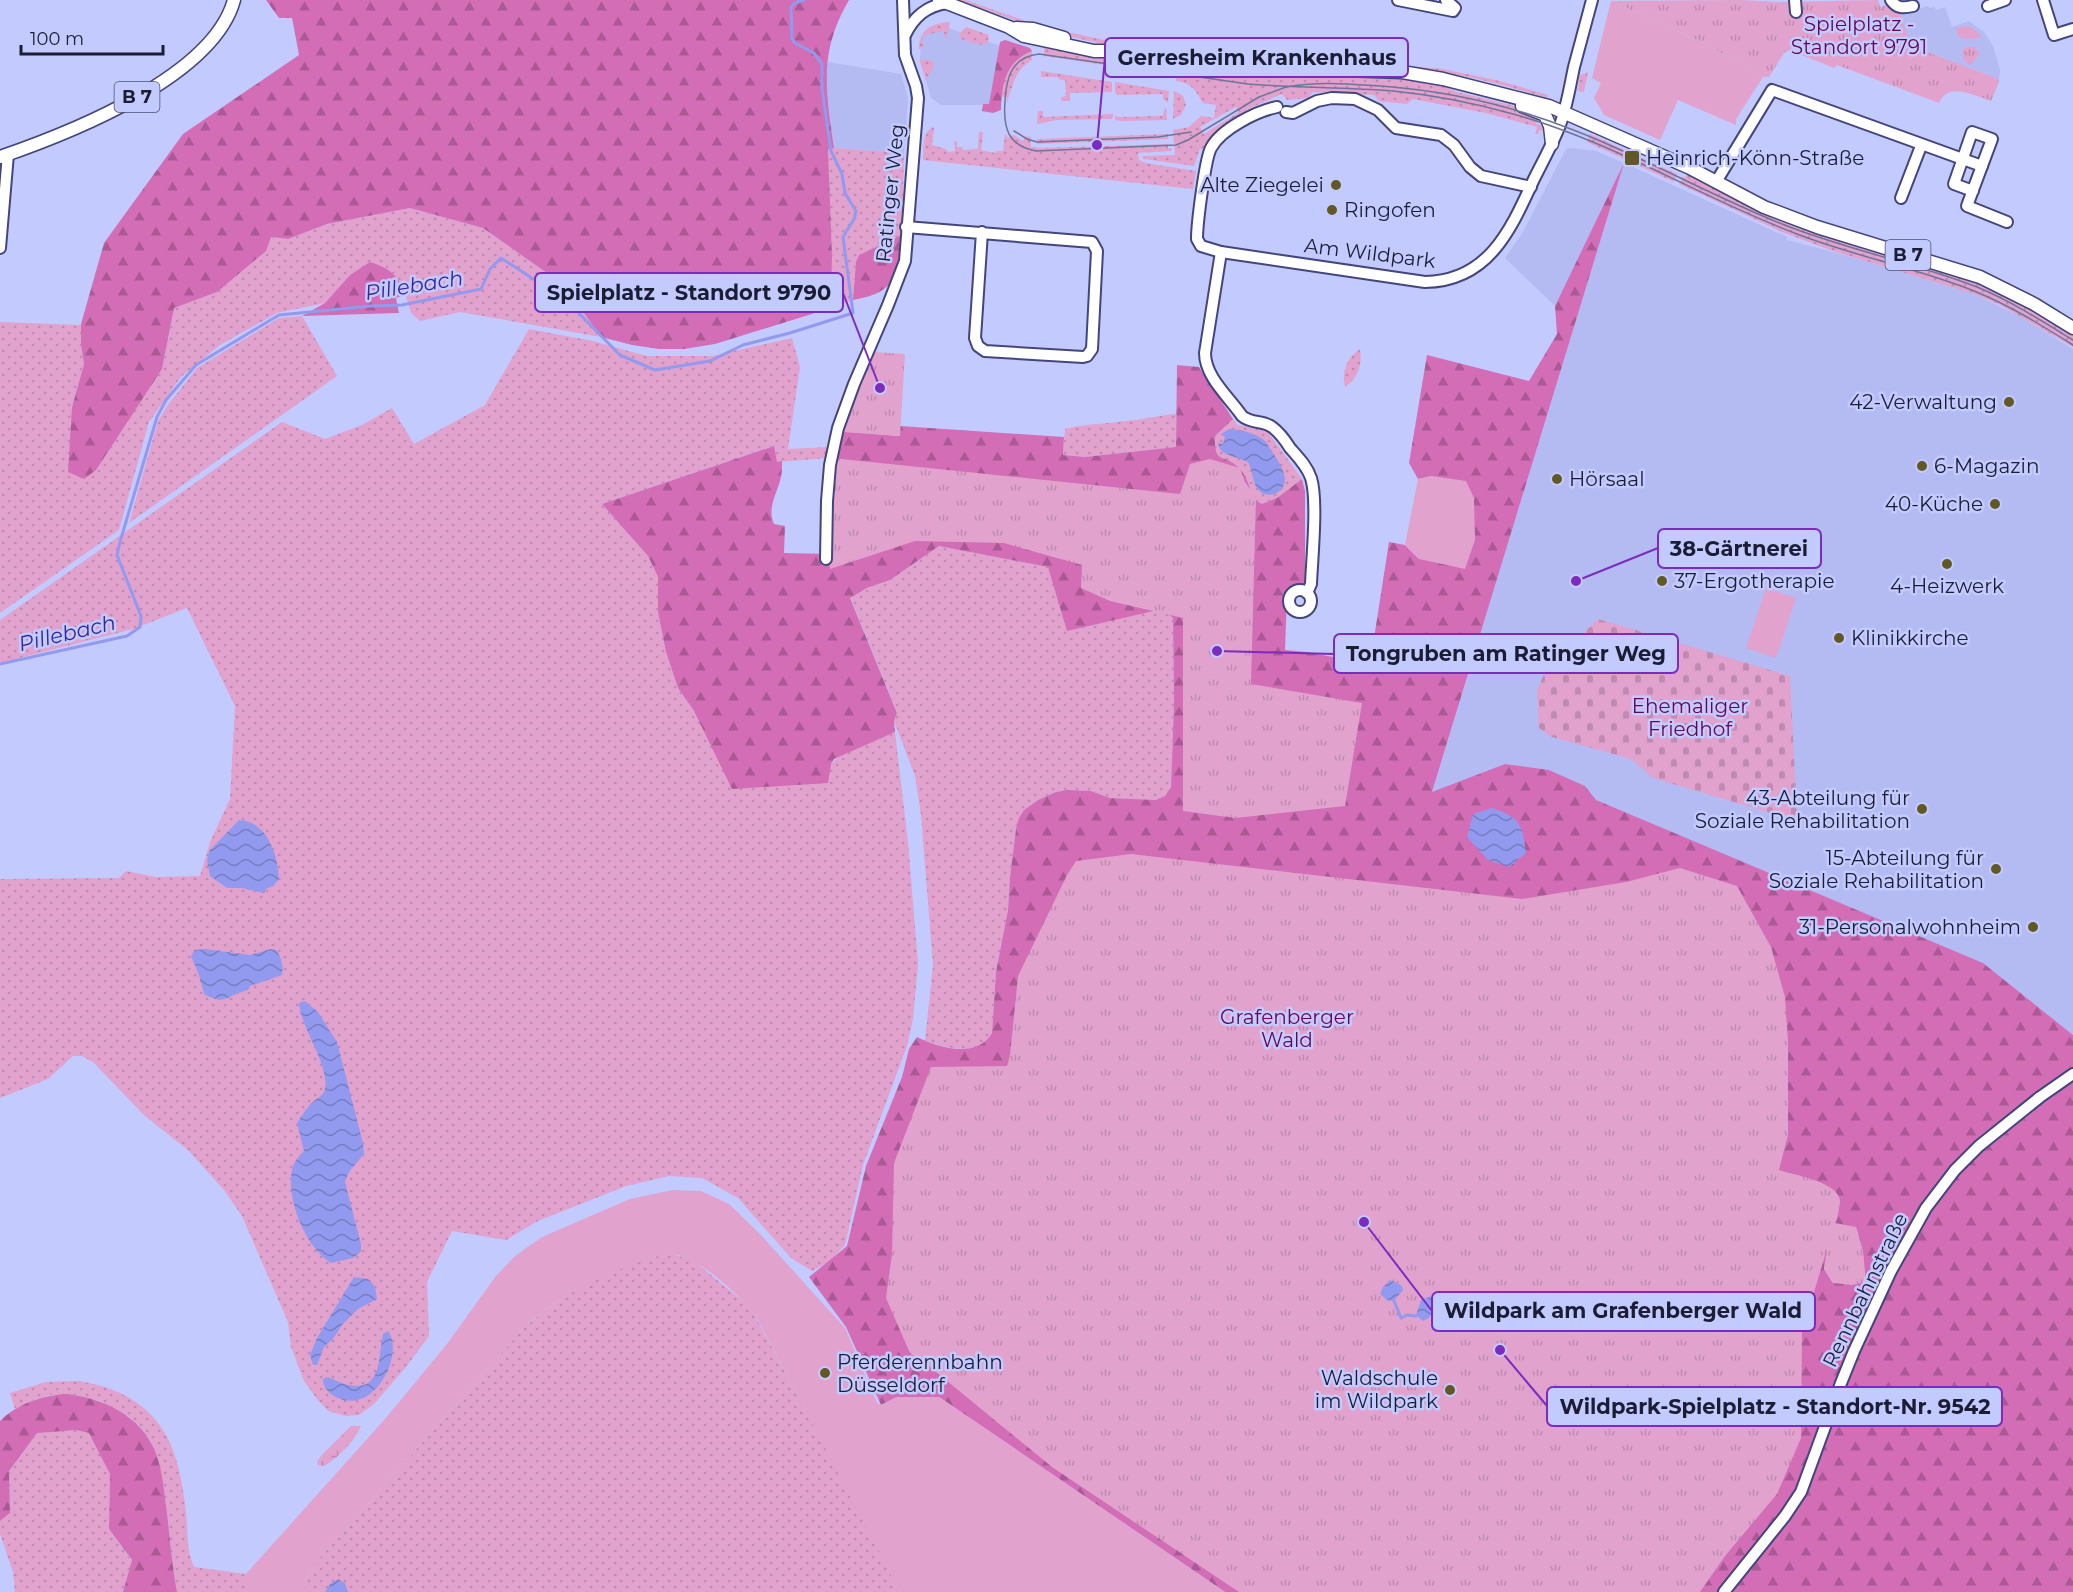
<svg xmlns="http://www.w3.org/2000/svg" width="2073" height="1592" font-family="Montserrat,sans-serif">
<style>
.built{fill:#b4baf2}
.grass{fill:url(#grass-dots);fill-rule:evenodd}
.forest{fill:url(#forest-firs);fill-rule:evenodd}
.wetland{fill:url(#wetland-marsh)}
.cemetery{fill:url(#cemetery-stones)}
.park{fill:url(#park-tufts)}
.garden{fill:#e1a2cd}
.water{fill:url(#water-waves)}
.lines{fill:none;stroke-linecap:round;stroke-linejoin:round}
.stream{stroke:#929aef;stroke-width:3}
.minor-casing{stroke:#43467e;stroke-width:14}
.major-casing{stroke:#43467e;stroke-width:15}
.minor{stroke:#fff;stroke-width:10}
.major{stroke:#fff;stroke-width:12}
.tram{stroke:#6f749a;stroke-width:1.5}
.poi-dot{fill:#625825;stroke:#c3cafe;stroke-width:2}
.labels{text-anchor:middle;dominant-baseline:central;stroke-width:5;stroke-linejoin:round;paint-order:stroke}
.shield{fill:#c3cafe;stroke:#4d5171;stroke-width:1.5}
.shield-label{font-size:18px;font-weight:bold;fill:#1b1d35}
.park-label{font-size:20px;fill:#660453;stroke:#c3cafe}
.poi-label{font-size:20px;fill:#1b1d35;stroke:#c3cafe;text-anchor:start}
.street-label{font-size:20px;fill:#1b1d35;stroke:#c3cafe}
.water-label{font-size:21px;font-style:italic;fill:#3626a0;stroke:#c3cafe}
.leader{fill:none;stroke:#7b2cbf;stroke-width:2}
.callout-dot{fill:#7b2cbf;stroke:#c3cafe;stroke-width:2}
.callout{fill:#c3cafe;stroke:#7b2cbf;stroke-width:2}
.callout-label{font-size:21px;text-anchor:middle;font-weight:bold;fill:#1b1d35}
</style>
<defs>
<pattern id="grass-dots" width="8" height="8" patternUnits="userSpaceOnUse" patternTransform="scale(1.5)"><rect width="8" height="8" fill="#e1a2cd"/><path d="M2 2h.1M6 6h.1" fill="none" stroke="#c08bb1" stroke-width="1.8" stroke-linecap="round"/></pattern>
<pattern id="forest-firs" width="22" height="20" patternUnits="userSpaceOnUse" patternTransform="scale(1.5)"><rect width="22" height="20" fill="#d26db6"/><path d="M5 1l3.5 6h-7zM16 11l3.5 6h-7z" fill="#aa5995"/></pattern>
<pattern id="wetland-marsh" width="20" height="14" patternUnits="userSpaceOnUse" patternTransform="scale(1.5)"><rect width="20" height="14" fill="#e1a2cd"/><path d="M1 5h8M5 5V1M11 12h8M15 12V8" fill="none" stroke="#c08bb1"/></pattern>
<pattern id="cemetery-stones" width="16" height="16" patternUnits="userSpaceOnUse" patternTransform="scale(1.5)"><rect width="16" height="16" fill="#e1a2cd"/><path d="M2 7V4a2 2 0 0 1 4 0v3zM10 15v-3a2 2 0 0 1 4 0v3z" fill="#c08bb1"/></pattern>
<pattern id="park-tufts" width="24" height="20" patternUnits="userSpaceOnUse" patternTransform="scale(1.5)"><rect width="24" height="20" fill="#e1a2cd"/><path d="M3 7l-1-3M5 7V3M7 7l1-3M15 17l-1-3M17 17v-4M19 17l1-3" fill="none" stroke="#c08bb1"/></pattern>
<pattern id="water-waves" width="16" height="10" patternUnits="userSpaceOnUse" patternTransform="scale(1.5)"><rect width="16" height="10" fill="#929aef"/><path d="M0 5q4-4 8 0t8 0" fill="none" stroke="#767dc2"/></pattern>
</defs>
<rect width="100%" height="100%" fill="#c3cafe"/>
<g class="built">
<path d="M1928,6L1929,8L1934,7L1936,10L1945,7L1952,27L1969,21L1984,32L1993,46L2000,70L1999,79L1910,46L1901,14Z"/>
<path d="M949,28L1000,46L990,105H941L931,98L920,60L922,35Z"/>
<path d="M828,62L901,74L908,98L904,153L834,148L825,77Z"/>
<path d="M1570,148L1596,151L1624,163L1778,233L1787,237V240L1852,257L1974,294L2017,315L2073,349V1035L1983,963L1595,800L1585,786L1549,770L1505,764L1432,793L1622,169L1555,306L1505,258L1523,232L1566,149Z"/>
</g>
<g class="grass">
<path d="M958,0H965L1041,26V29Z"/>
<path d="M950,22L947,38H945L944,31L923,35V48L919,49C919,30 931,23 950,22Z"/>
<path d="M966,27L989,35L988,42L981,45L961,39L959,34Z"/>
<path d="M1049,28L1127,45L1203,57L1344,60L1443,69L1500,81L1548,95L1547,98C1498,83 1447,70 1396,66C1328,61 1259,65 1191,58C1143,53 1094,43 1048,31Z"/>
<path d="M1044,44L1212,71L1363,75L1398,78L1439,84L1457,92L1511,105L1539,115L1536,124L1547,127V132L1540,130L1538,134H1535L1537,127L1486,113L1413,99L1407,104L1379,101L1374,95L1313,92L1308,98L1287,100L1282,94L1248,109L1216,134L1206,150L1200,149L1194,166L1144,159L1142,156L1175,155L1173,130L1189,127L1201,116L1214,118L1216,105L1203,103C1195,90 1192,83 1176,81V78H1166V74L1044,56ZM1236,107L1239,112L1204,134L1200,127Z"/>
<path d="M1032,51V60C1015,70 1013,85 1007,103V97H1001C1002,75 1011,59 1032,51Z"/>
<path d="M921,60H932L934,65L926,80L920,61Z"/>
<path d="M1041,71L1112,82V92L1070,93V101H1061V97L1066,96L1065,80H1060L1058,77H1041Z"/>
<path d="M1588,72L1584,92L1578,91L1580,75Z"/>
<path d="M1115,82L1169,91L1168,103L1163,99V94L1117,95L1115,92Z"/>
<path d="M1174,91L1183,96L1186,105L1181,115L1173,119Z"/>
<path d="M1166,107L1167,120L1121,121L1115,120V116L1118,117L1163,116L1164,110Z"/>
<path d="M1038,111H1043V117L1113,114L1112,119L1057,120L1037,124Z"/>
<path d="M934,127L932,145L946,149L948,152L955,151L954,141L957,142V147H962L963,150L978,149L979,132H983L981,150L995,153L996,151H1003L1005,134L1008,138L1014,135L1023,141L1026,136L1031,137V147L1038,148L1168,144V148H1171L1172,151L1138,153L1139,160L1146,163L1196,171L1193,189L923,160C924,148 921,132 934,127Z"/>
<path d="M1168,134V139L1037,144V139Z"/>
<path d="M1590,134L1677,174L1674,182L1587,142Z"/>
<path d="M834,148L904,153L902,235L859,255L856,262L853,300L831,308L832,255L828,149Z"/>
<path d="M1687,174L1729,197L1790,224L1837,240L1943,271L1985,286L2019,303L2073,335V347L2000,305L1974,294L1833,251L1782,232L1679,184L1683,176L1685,178Z"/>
<path d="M410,208L483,228L554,278L572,296L601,337L460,312L420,321L411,313L402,282L350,275L325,303L277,313L220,345L181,377L149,422L119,530L0,613V322L81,325V345L84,364L72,407L141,400L162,369L174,308L217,292L271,237L288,239L327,224Z"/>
<path d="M302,316L337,376L129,523L158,421L167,406L197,368L279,318Z"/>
<path d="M529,329L593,341L646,356H712L792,338L800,367L788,449L830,447L828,458L777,462L773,446L602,504L648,556L658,577V612L666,652L678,688L694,711L831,764L839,756L895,732L908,842L918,964L913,1019L907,1046L863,1165L845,1245L829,1262L812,1271L791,1258L738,1198L702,1178L669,1176L626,1186L538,1221L506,1240L452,1231L427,1282L429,1336L406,1367L374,1404L359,1415L346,1416L328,1411L317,1399L304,1381L291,1347L288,1322L242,1216L224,1190L188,1150L145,1116L93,1062L82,1056H73L48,1079L0,1098V879L119,878L126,871L156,877L200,876L210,842L230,799L235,706L187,608L133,629L0,663V620L282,422L325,439L362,425L392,408L414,444L485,405Z"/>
<path d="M1360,349C1362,365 1359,377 1345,387C1341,371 1347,358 1360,349Z"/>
<path d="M1176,414V447L1085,457L1063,455L1065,429C1085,424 1104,424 1125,421C1143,420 1159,415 1176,414Z"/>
<path d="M1233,419L1238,425L1267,431L1302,479L1277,498L1262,504L1253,499L1227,460L1218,456L1215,451V436Z"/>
<path d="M939,546L1048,567L1162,609L1173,618L1174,704L1171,787L1165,797L1156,800L1110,798L1091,791L1068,790L1056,792L1038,800L1024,810L1016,829L1010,877L1008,910L996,972L992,1033C979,1057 947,1048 925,1041L933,965L921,815L915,776L894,721L897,712L850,597L867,588L890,580Z"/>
<path d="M663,1255H675L693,1260L751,1308L859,1511L900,1592H301L317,1561L335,1541L522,1330C559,1295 613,1265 663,1255Z"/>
<path d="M80,1381C94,1384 108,1387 120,1393C171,1417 180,1462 186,1512C188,1532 186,1549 194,1567L246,1574V1592H177L151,1442L139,1426L128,1416L100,1401L76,1395H51L34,1400L15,1409L10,1393L46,1382Z"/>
<path d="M76,1430L90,1433L110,1474L109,1529L132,1561L123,1592H15L13,1572L0,1534V1521L10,1513L9,1471L37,1432Z"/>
</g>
<g class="forest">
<path d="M266,0H849C818,53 826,91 834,148L828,149L832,255L831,308L715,344L684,349H659L632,345L601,337L572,296L554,278L483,228L410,208L327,224L288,239L271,237L266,251L217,292L174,308L162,369L96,470L84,479L68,472L72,407L84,364L81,345V324L104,243L183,134L299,55L292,18H279Z"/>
<path d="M1005,40L1030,48L1032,51C1005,62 1002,83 1001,110L993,113L982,111L983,104H989L1000,42Z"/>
<path d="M1624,163L1432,792L1505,764L1549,770L1585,786L1596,800L1983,963L2073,1035V1592H1225L939,1397H897L881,1405L846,1327L809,1277L847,1246L866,1166L902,1077L909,1049L917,1037C939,1048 977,1059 992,1033L996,972L1008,910L1010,877L1016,829L1019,818L1024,810L1038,800L1056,792L1068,790L1091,791L1110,798L1156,800L1165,796L1171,787L1174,704L1173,618L1162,609L1067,631L1048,567L939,546L890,580L867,588L850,598L897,713L894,721L895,732L834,759L831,764L828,783L732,789L694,711L678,688L666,652L658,612V577L648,556L602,504L774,446L777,462L782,461C782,468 782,475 780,481C776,495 767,509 774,524L785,526L784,553L829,554L828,501L840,431L899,436L900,426L1064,437L1063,455L1085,457L1176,447L1177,365L1199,367L1233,419L1215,436C1214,466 1223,452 1239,468C1247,476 1250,488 1253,499L1262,504L1277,498L1302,479L1305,491V583L1287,595L1285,650L1307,652L1370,664L1389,542L1405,545L1419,559L1432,476L1418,479L1409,463L1427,355L1529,381L1557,334L1555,306ZM1856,1227L1863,1252L1864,1268L1833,1283L1824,1269L1828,1249Z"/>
<path d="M902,235C901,255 900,280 881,291C873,296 862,298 853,300L856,262L859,255Z"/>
<path d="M370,262C389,268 400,276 405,295L396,298L399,313L302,316L325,303L350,275Z"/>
<path d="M67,1394C103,1398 141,1416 155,1451C163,1471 164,1493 167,1514C170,1540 172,1566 177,1592H123L132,1560L109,1529L110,1474L89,1433L76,1430L37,1433L9,1471L10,1513L0,1521V1421C17,1404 43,1395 67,1394Z"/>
</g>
<path class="wetland" d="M351,1426H361C354,1442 339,1457 324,1466L318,1465L317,1462L321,1456Z"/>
<path class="cemetery" d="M1598,619L1790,676L1797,818L1774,814L1653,778L1631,759L1552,737L1539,728L1537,691L1545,671Z"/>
<g class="park">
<path d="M1740,0L1781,2L1878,0L1880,7L1887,5L1888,8L1900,13L1911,46L1999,79V82L1991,101C1974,96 1949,81 1939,103L1837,65L1834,68L1789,50L1784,53L1769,77H1763L1704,43L1611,1Z"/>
<path d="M1970,26L1982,36C1973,39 1967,41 1958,36L1956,28Z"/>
<path d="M1966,47H1974L1980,53L1971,65L1965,62L1962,51Z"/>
<path d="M874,352L905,354L900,436L842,432Z"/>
<path d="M832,458L1180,494L1190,464L1210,459L1240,468L1245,482L1256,497L1251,684L1362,703L1345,806L1235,818L1183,811V618L1110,601L1081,588L1082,565L1004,543L915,541L830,569L828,553Z"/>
<path d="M1131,854L1522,899L1626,882L1680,868L1737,886L1771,947L1785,997L1788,1041V1135L1779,1170C1794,1175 1839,1182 1840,1201C1840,1214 1831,1235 1827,1248L1835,1223L1856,1227L1863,1252L1866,1282L1852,1285L1833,1283L1824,1269L1827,1249L1802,1332L1801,1438L1777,1494L1725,1556L1700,1592H1239L1052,1467L930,1367L914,1357L909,1351L886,1298L892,1254L894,1163L931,1067L1007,1066L1010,1055L1018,976L1067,875L1076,861Z"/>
</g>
<g class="garden">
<path d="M1611,1L1704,43L1763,77L1736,119V125L1678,100L1660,140L1604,115L1594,98L1601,83L1592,78Z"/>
<path d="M1432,476L1466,481L1474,498L1475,540L1465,569L1419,559L1405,545L1418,479Z"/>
<path d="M1766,588L1796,598L1776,658L1746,648Z"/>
<path d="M673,1190L701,1191L729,1204L759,1233L845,1328L877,1403L881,1405L897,1397H939L1225,1592H900L757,1318C744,1299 699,1257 675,1255C660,1253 645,1260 631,1265C590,1280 553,1300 522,1330L335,1541L317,1561L301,1592H246V1574L385,1419L447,1344L496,1276L515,1256L542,1237L630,1199Z"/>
</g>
<g class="water">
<path d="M1229,429C1240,429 1259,434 1266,442C1272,452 1285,468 1285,480C1284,495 1265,500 1257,488C1252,481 1253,470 1248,462C1237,456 1220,457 1218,443L1223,444L1225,436L1220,435Z"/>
<path d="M1492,808C1521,818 1522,824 1526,853L1509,867L1488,860L1467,837L1473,814Z"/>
<path d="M239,820C267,821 278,855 279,879L273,886L266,889L264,893L242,888H227L210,876L207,861L209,851Z"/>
<path d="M205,949L250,955L271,949L276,950C281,956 284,967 282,975L250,986L248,990C228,994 227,1007 204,994L199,975L191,956L195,950Z"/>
<path d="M305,1001L318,1012L337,1042L363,1143L364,1154L349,1172L345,1182L361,1244V1251L353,1258L331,1263C305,1248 284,1195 293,1166C295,1161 300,1155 304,1151L297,1123C301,1117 305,1110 310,1105C314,1100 321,1097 324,1092C333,1070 300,1027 299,1003Z"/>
<path d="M354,1277L368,1279L375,1287L377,1299L358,1309L342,1325L333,1339L324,1347L317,1365H313L310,1355L317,1338Z"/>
<path d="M1390,1280L1401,1285L1403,1290L1394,1301L1387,1300L1380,1294L1383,1287Z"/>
<path d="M1439,1293H1442L1446,1298V1304L1440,1312L1433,1310L1429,1318L1423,1321L1416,1315L1421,1300Z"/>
<path d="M388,1331C405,1353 375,1417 336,1397C328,1393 323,1387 323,1379L327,1377C335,1379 341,1384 349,1385C383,1392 378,1355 383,1334Z"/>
<path d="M338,1579L345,1583L348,1592H325L330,1584Z"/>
</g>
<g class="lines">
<g class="stream">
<path d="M0,664L127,636L140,627L141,616L117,555L120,542L157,417L166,400L196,365L279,315L371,306L402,305L481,289L490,269L501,258L538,282L556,290L620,355L655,370L710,361L743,345L790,333L853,313L843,237L854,219L856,211L845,193L842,174L831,151L822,88V64L814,53L795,43L792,39L791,7L795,3L804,0"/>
<path d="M1394,1301L1401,1318L1407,1315L1416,1316"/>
</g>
<g class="minor-casing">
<g id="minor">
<path d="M1398,0L1453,11L1455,8L1446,0"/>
<path d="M1795,0L1796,12"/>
<path d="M1891,0C1897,9 1904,8 1913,6"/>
<path d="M2043,0L2054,35L2073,29"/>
<path d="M1988,6L2005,0"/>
<path d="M905,35C914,17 926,6 947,3"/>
<path d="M1286,112L1293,113L1317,101L1332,98L1355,99L1378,110L1396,128L1441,135L1454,145L1470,167L1481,176L1531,187"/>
<path d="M1716,182L1772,90L1982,166"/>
<path d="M1973,191L1954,184L1972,132L1992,139L1967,206L2007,222"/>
<path d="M1901,198L1921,146"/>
<path d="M906,227L1092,242L1097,251L1092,349L1087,356L1083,357L985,351L978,346L975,338L982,232"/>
<path d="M0,248L8,154"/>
<path d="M1221,252L1201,246L1197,239C1197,224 1205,159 1211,148C1221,129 1257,111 1277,107"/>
<path d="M826,559L827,501L830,465L838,428L854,384L888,305L905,261L918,98L916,86L905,55L903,0"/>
<circle cx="1300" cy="601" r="11"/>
<path d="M1307,593L1311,584C1312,558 1318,500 1311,478C1307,466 1298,457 1290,448C1285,440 1279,432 1272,427C1263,420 1251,424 1242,416C1229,397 1205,377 1205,353L1221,252L1425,282C1489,281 1511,229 1534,179C1543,161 1553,143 1560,125C1567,106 1570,86 1574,67C1580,45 1586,22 1592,0"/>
<path d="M1724,1592L1785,1516L1801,1492L1841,1383L1854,1351L1891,1271L1926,1208L1955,1170L1979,1146L2040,1097L2073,1074"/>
</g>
</g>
<g class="major-casing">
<g id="major">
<path d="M939,0L1009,27L1024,36L1094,51H1111L1201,65L1402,72L1443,79L1549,106L1690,168L1764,207L1817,227L1980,277L2034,304L2073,328"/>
<path d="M1016,28L1033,29L1064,38"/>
<path d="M1522,106L1545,115L1550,126L1552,144"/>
<path d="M0,157C70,133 213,77 234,0"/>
</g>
</g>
<use href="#minor" class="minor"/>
<use href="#major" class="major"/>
<g class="tram">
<path d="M1014,131L1027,139L1037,142L1158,137L1191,132"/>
<path d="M2073,340C2042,321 2011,301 1977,287C1915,263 1849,250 1787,226C1715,198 1648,159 1576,131C1514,106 1448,91 1381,86C1350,84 1317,81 1286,87L1259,97L1188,140L1176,145L1036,151C1008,146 1003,128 1005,102C1006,79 1011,57 1039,54L1248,84C1296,88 1345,87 1393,91C1434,95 1474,103 1513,114C1612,141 1701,198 1797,234C1854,256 1916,268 1974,291C2009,305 2041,325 2073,345"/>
</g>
</g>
<g class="poi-dot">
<rect x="1624" y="150" width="16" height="16" rx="3"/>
<circle cx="1336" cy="185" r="6"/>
<circle cx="1332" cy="210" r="6"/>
<circle cx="2009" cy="402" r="6"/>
<circle cx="1922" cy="466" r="6"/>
<circle cx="1557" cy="479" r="6"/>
<circle cx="1995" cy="504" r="6"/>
<circle cx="1947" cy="564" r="6"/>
<circle cx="1662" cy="581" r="6"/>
<circle cx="1839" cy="638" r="6"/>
<circle cx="1922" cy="809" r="6"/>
<circle cx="1996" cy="869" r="6"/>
<circle cx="2033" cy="927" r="6"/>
<circle cx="825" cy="1373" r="6"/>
<circle cx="1450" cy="1390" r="6"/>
</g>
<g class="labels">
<g class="shield">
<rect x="114.5" y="82" width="45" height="30" rx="4.5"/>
<rect x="1885.5" y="240" width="45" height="30" rx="4.5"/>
</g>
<g class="shield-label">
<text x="137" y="97">B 7</text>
<text x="1908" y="255">B 7</text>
</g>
<g class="park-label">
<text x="1859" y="24">Spielplatz -<tspan x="1859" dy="23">Standort 9791</tspan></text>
<text x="1690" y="706">Ehemaliger<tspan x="1690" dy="23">Friedhof</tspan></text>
<text x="1287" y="1017">Grafenberger<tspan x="1287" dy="23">Wald</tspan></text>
</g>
<g class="poi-label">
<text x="1646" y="158">Heinrich-Könn-Straße</text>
<text x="1324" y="185" text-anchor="end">Alte Ziegelei</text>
<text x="1344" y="210">Ringofen</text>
<text x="1997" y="402" text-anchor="end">42-Verwaltung</text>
<text x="1934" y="466">6-Magazin</text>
<text x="1569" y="479">Hörsaal</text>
<text x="1983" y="504" text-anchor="end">40-Küche</text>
<text x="1674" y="581">37-Ergotherapie</text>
<text x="1947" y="586" text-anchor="middle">4-Heizwerk</text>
<text x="1851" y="638">Klinikkirche</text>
<text x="1910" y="798" text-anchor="end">43-Abteilung für<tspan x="1910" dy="23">Soziale Rehabilitation</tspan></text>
<text x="1984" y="858" text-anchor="end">15-Abteilung für<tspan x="1984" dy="23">Soziale Rehabilitation</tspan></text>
<text x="2021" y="927" text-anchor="end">31-Personalwohnheim</text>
<text x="837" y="1362">Pferderennbahn<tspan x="837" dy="23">Düsseldorf</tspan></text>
<text x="1438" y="1378" text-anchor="end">Waldschule<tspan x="1438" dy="23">im Wildpark</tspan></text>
</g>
<g class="street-label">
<text transform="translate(890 193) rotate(-84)">Ratinger Weg</text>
<text transform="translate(1370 253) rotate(7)">Am Wildpark</text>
<text transform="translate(1865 1290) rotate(-64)">Rennbahnstraße</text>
</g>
<g class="water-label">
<text transform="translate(414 285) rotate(-9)">Pillebach</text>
<text transform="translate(67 633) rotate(-13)">Pillebach</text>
</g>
</g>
<path class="leader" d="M1097 145L1105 57M880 388L843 293M1576 581L1658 548M1217 651L1334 654M1364 1222L1432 1311M1500 1350L1547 1406"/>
<g class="callout-dot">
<circle cx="1097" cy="145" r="6"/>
<circle cx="880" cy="388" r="6"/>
<circle cx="1576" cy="581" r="6"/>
<circle cx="1217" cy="651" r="6"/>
<circle cx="1364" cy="1222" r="6"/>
<circle cx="1500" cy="1350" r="6"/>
</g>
<g class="callout">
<rect x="1105" y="38" width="303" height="39" rx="6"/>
<rect x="535" y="273" width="308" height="39" rx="6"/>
<rect x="1658" y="529" width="163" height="39" rx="6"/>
<rect x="1334" y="634" width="344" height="39" rx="6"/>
<rect x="1432" y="1292" width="383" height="39" rx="6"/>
<rect x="1547" y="1387" width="455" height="39" rx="6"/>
</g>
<g class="callout-label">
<text x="1257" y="65">Gerresheim Krankenhaus</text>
<text x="689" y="300">Spielplatz - Standort 9790</text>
<text x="1739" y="556">38-Gärtnerei</text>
<text x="1506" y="661">Tongruben am Ratinger Weg</text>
<text x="1623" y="1318">Wildpark am Grafenberger Wald</text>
<text x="1775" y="1414">Wildpark-Spielplatz - Standort-Nr. 9542</text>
</g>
<path d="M21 45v9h142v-9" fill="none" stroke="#1b1d35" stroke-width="3"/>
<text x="30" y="45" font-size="18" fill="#1b1d35" stroke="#c3cafe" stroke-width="4.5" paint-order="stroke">100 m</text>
</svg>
